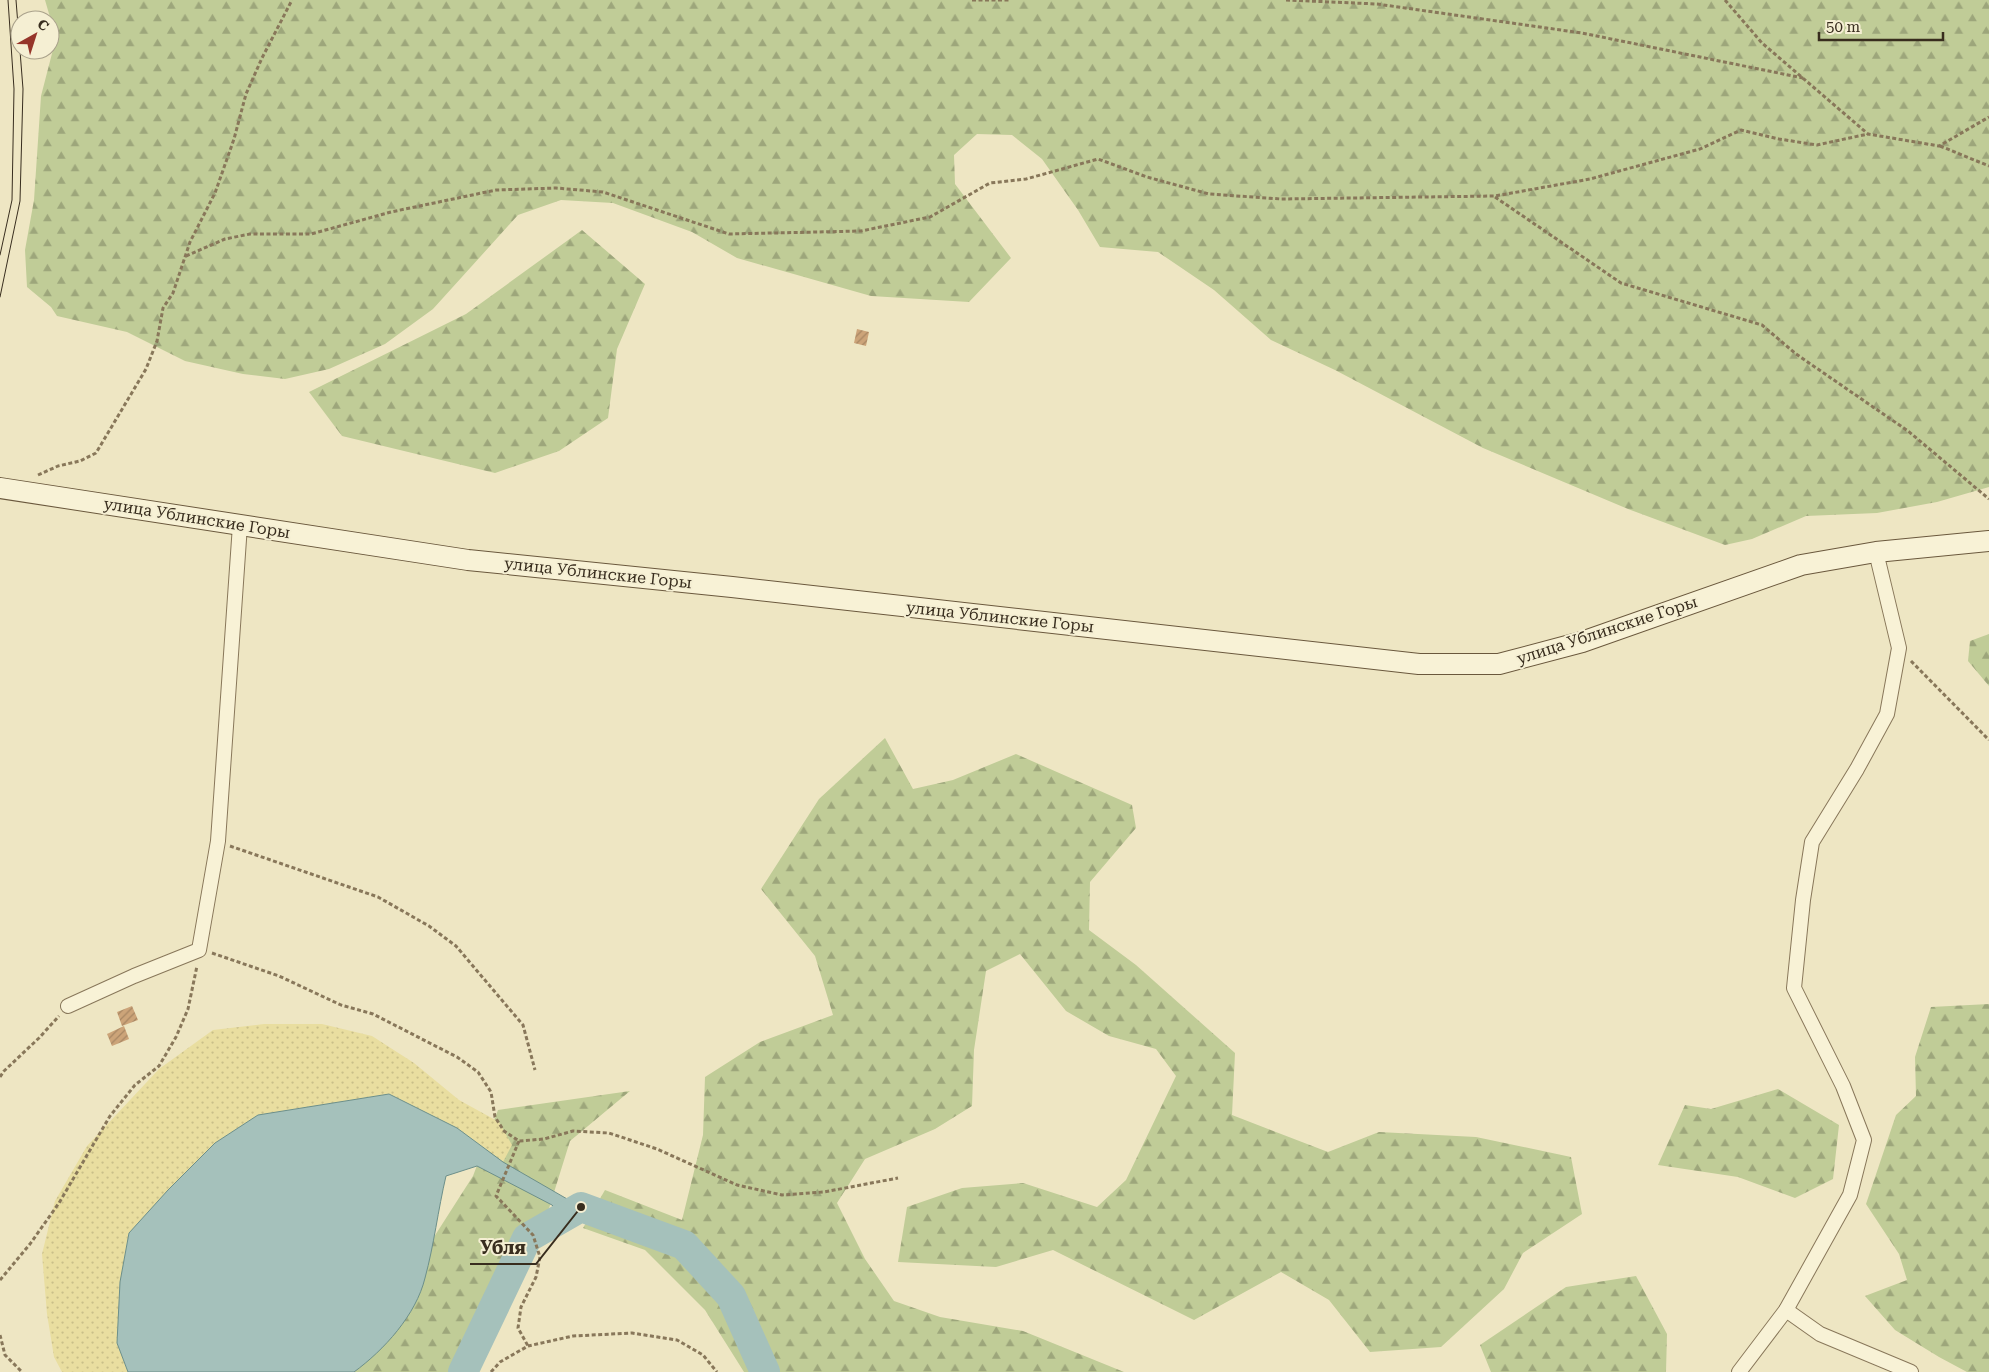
<svg xmlns="http://www.w3.org/2000/svg" width="1989" height="1372" font-family="'Roboto Serif',serif">
<style>
.forest{fill:url(#forest-firs)}
.sand{fill:url(#sand-dots)}
.water{fill:#a5c1bb;stroke:#6c8f8a}
.lines{fill:none;stroke-linecap:round;stroke-linejoin:round}
.river{stroke:#a5c1bb;stroke-width:30}
.building{fill:url(#building-hatch)}
.minor-casing{stroke:#88775a;stroke-width:16}
.secondary-casing{stroke:#6a583d;stroke-width:22}
.path{stroke:#88775a;stroke-width:3;stroke-dasharray:4 2.5;stroke-linecap:butt}
.minor{stroke:#f8f2d6;stroke-width:14}
.secondary{stroke:#f8f2d6;stroke-width:20}
.tram{stroke:#382d1e;stroke-width:1}
.labels{text-anchor:middle;dominant-baseline:central;stroke-width:4;stroke-linejoin:round;paint-order:stroke}
.street-label{font-size:16px;fill:#382d1e;stroke:#f5efd3}
.leader{fill:none;stroke:#382d1e;stroke-width:2}
.callout-dot{fill:#382d1e;stroke:#f5efd3;stroke-width:2}
.callout-label{font-size:18px;text-anchor:middle;font-weight:bold;fill:#382d1e;stroke:#f5efd3;stroke-width:4;stroke-linejoin:round;paint-order:stroke}
</style>
<defs>
<pattern id="forest-firs" width="22" height="20" patternUnits="userSpaceOnUse" patternTransform="scale(1.25)"><rect width="22" height="20" fill="#c0cc97"/><path d="M5 1l3.5 6h-7zM16 11l3.5 6h-7z" fill="#9da67b"/></pattern>
<pattern id="sand-dots" width="8" height="8" patternUnits="userSpaceOnUse" patternTransform="scale(1.25)"><rect width="8" height="8" fill="#e9dea0"/><path d="M2 2h.1M6 6h.1" fill="none" stroke="#c9bf89" stroke-width="1.8" stroke-linecap="round"/></pattern>
<pattern id="building-hatch" width="6" height="6" patternUnits="userSpaceOnUse" patternTransform="scale(1.25)"><rect width="6" height="6" fill="#cca479"/><path d="M-1 1l2-2M0 6l6-6M5 7l2-2" fill="none" stroke="#a78663"/></pattern>
</defs>
<rect width="100%" height="100%" fill="#eee6c3"/>
<g class="forest">
<path d="M45,0H1989V487L1937,502L1877,513L1806,516L1752,539L1725,545L1628,509L1483,448L1335,370L1271,340L1214,290L1158,252L1100,247L1078,210L1042,159L1012,135L977,134L954,155L955,184L1011,258L969,302L871,296L737,258L692,232L613,203L561,200L518,215L433,309L385,344L329,369L285,379L243,374L185,361L127,332L57,316L51,307L27,287L25,250L34,200L41,96L56,38Z"/>
<path d="M582,230L645,284L617,349L608,418L559,451L495,473L342,436L309,392L466,314Z"/>
<path d="M1989,634V686L1968,661L1970,641Z"/>
<path d="M885,738L913,789L953,780L1016,754L1132,805L1136,828L1090,882L1089,930L1136,965L1235,1053L1232,1115L1328,1152L1379,1132L1476,1137L1571,1157L1582,1214L1523,1253L1504,1289L1441,1347L1370,1352L1329,1300L1281,1272L1194,1320L1053,1250L996,1267L898,1262L907,1207L962,1188L1023,1183L1097,1207L1126,1180L1176,1076L1156,1049L1109,1036L1066,1011L1020,954L986,971L974,1050L972,1106L935,1129L865,1159L837,1203L865,1259L894,1301L940,1317L1023,1331L1124,1372H744L705,1310L645,1250L583,1228L605,1190L682,1220L703,1135L705,1077L760,1042L833,1015L815,956L761,889L819,799Z"/>
<path d="M1989,1004V1372H1967L1939,1357L1895,1330L1865,1296L1907,1280L1899,1254L1866,1204L1896,1115L1916,1096L1915,1057L1931,1007Z"/>
<path d="M1778,1089L1839,1125L1833,1179L1795,1198L1738,1177L1658,1165L1685,1105L1711,1109Z"/>
<path d="M630,1091L570,1141L546,1218L520,1236L455,1372H259L409,1276L473,1176L498,1110Z"/>
<path d="M1636,1276L1667,1334L1666,1372H1491L1480,1345L1566,1287Z"/>
</g>
<path class="sand" d="M264,1024H322L372,1036L414,1063L459,1100L499,1122L512,1145L503,1162L457,1128L389,1094L258,1115L215,1143L129,1233L120,1282L117,1343L128,1372H62L54,1357L47,1314L42,1254L55,1201L87,1146L159,1069L213,1030Z"/>
<path class="water" d="M389,1094L457,1128L503,1162L581,1207L565,1219L552,1205L477,1166L446,1176C438,1210 434,1245 425,1278C416,1315 384,1350 354,1372H128L117,1343L120,1282L129,1233L168,1190L215,1143L258,1115Z"/>
<g class="lines">
<path class="river" d="M463,1372L527,1238L581,1207L684,1245L731,1296L765,1372"/>
</g>
<g class="building">
<path d="M857,329L869,332L866,346L854,343Z"/>
<path d="M132,1006L138,1020L122,1026L117,1012Z"/>
<path d="M124,1026L129,1039L112,1046L107,1034Z"/>
</g>
<g class="lines">
<g class="minor-casing">
<g id="minor">
<path d="M68,1006L134,976L199,950L218,841L240,525"/>
<path d="M1786,1310L1820,1334L1911,1372"/>
<path d="M1739,1372L1786,1310L1850,1195L1864,1140L1843,1086L1794,988L1803,900L1812,842L1857,769L1887,714L1899,648L1876,552"/>
</g>
</g>
<g class="secondary-casing">
<path id="secondary" d="M0,488L468,560L732,587L1419,664H1499L1582,642L1801,565L1876,552L1989,541"/>
</g>
<g class="path">
<path d="M972,0H1010"/>
<path d="M1286,0L1377,4L1582,33L1803,78"/>
<path d="M1725,0L1762,43L1868,134L1939,146L1989,117"/>
<path d="M1940,146L1989,166"/>
<path d="M1495,197L1621,283L1762,325L1796,354L1908,431L1989,499"/>
<path d="M186,256L225,239L250,234H311L391,212L496,190L556,188L603,192L729,234L861,231L930,217L990,183L1026,179L1098,159L1147,177L1209,194L1281,199L1495,196L1590,179L1700,149L1741,130L1779,139L1817,145L1868,134"/>
<path d="M38,475L58,466L80,461L96,453L146,369L157,341L163,308L173,293L190,242L215,193L234,139L246,94L262,58L292,0"/>
<path d="M1911,661L1989,740"/>
<path d="M230,846L378,897L429,926L456,946L523,1025L535,1070"/>
<path d="M212,953L279,976L341,1005L373,1014L457,1057L478,1072L491,1092L495,1117L504,1131L519,1141L544,1139L573,1131L609,1133L657,1149L737,1185L782,1195L824,1192L898,1178"/>
<path d="M0,1077L4,1071L39,1038L59,1016"/>
<path d="M519,1141L496,1196L533,1235L540,1257L536,1277L521,1307L518,1328L528,1346"/>
<path d="M0,1280L30,1244L59,1203L110,1116L135,1085L159,1066L176,1037L188,1009L197,966"/>
<path d="M0,1335L5,1355L22,1372"/>
<path d="M491,1372L500,1362L528,1346L573,1336L632,1333L677,1340L703,1355L717,1372"/>
</g>
<use href="#minor" class="minor"/>
<use href="#secondary" class="secondary"/>
<g class="tram">
<path d="M0,255L12,200L14,89L8,0"/>
<path d="M0,297L20,201L23,89L16,0"/>
</g>
</g>
<g class="labels">
<g class="street-label">
<text transform="translate(197 518) rotate(9)">улица Ублинские Горы</text>
<text transform="translate(598 573) rotate(6)">улица Ублинские Горы</text>
<text transform="translate(1000 617) rotate(6)">улица Ублинские Горы</text>
<text transform="translate(1607 630) rotate(-18)">улица Ублинские Горы</text>
</g>
</g>
<path class="leader" d="M581 1207L536 1264H470"/>
<circle class="callout-dot" cx="581" cy="1207" r="5"/>
<g class="callout-label">
<text x="503" y="1254">Убля</text>
</g>
<g transform="translate(35 35) rotate(39)"><circle r="24" fill="#f5efd3" stroke="#a9a18b"/>
<path d="M0-4L9 19L0 12L-9 19Z" fill="#96352a"/>
<text y="-8" font-size="14" font-weight="bold" text-anchor="middle" fill="#382d1e">С</text>
</g>
<path d="M1819 32v8h124v-8" fill="none" stroke="#382d1e" stroke-width="2.5"/>
<text x="1826" y="32" font-size="15" fill="#382d1e" stroke="#f5efd3" stroke-width="4" paint-order="stroke">50 m</text>
</svg>
